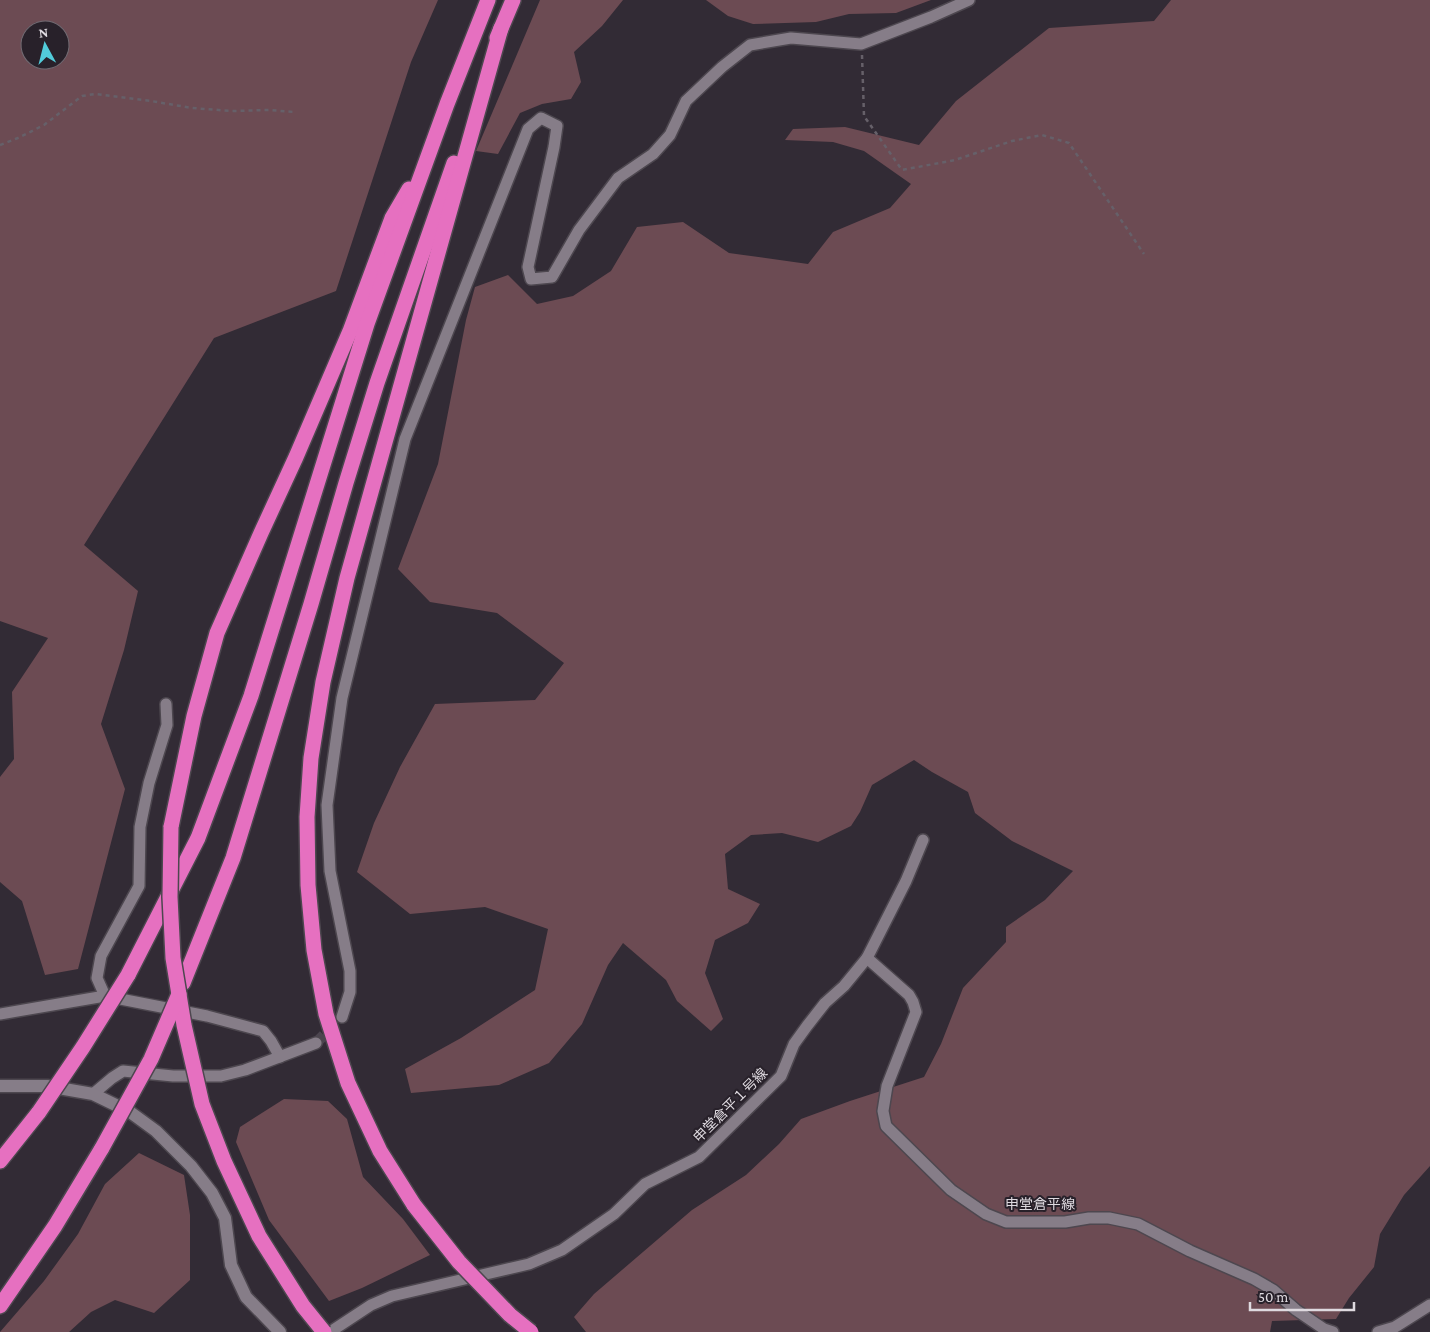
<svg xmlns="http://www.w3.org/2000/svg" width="1430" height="1332" font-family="'Crimson Pro','Noto Sans JP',serif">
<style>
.green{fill:#6c4b53;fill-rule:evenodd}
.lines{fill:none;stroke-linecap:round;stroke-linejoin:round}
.street-tunnel{stroke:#4c454f;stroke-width:11;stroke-dasharray:11 5.5;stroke-linecap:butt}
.street-casing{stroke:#4d474f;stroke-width:14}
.secondary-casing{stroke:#4d474f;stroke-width:15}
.highway-casing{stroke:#4d474f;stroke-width:18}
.path{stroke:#666069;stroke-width:2.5;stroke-dasharray:4 4;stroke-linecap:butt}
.street{stroke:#867d88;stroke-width:11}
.secondary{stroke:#867d88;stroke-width:12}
.highway{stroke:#e670c0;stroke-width:15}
.highway-bridge-casing{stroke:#4d474f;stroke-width:18;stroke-linecap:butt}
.highway-bridge{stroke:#e670c0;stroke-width:15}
.labels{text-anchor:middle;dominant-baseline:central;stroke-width:4;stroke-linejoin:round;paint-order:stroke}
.street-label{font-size:14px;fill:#dfdae0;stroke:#28212a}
</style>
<rect width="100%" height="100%" fill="#322b35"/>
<g class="green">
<path d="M0,0H438L411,62L336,291L214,338L84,545L138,591L124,650L101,724L125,789L78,969L45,975L22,901L0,882V777L14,759L12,692L48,638L0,621ZM30,30H60V60H30Z"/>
<path d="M540,0H623L602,26L574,52L581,82L571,99L542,104L520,113L498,154L476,151Z"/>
<path d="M706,0H931L896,13L849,14L816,22L753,24L728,16Z"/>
<path d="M1171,0H1430V1166L1404,1195L1380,1234L1374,1267L1349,1298L1336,1319L1272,1321L1270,1332H586L574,1317L594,1294L692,1210L746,1175L779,1144L801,1119L850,1101L924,1077L941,1044L963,988L1006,942V927L1045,900L1073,871L1012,841L975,813L968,792L932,772L914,760L872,785L860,812L851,826L818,842L782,833L751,835L725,854L728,889L760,904L748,923L715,940L705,973L723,1019L711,1031L677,1001L666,980L623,943L608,965L582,1024L549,1063L499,1085L411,1093L405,1069L461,1038L535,990L548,929L485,907L410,914L357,872L374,823L400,767L435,704L535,700L564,663L497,613L430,602L398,569L438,464L466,320L475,287L508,275L537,304L573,296L611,271L637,227L683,222L729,253L808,264L833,232L890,208L911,184L864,151L833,142L785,140L793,129L845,127L919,145L956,101L1049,28L1154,21Z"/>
<path d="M284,1099L328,1101L347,1119L363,1177L403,1219L430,1255L362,1288L329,1301L269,1220L236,1142L240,1127Z"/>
<path d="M139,1153L184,1175L190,1215V1280L154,1313L115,1300L91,1312L69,1332H0L44,1281L78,1234L105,1184Z"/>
</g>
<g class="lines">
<path class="street-tunnel" d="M316,1043L342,1017"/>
<g class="street-casing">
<g id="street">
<path d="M867,958L909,995L913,1002L916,1012L887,1086L883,1111L886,1126L951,1190L986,1214L1006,1222H1065L1089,1218H1109L1138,1224L1190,1251L1254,1279L1273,1290L1296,1310L1324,1329L1333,1332"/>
<path d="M105,996L97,978L101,956L139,886L140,827L149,783L167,725L166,704"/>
<path d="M0,1014L105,996L207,1016L263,1031L271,1041L280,1057"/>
<path d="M342,1017L350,992V971L330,871L327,805L342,698L405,439L528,129L541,118L557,126L554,147L528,267L531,279L552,277L579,230L618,178L653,154L670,135L686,101L722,67L750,45L791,38L861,44L931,17L969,0"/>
<path d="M93,1094L112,1078L123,1071L173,1076H221L245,1070L316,1043"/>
<path d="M330,1332L371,1305L392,1296L529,1264L562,1250L614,1214L645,1184L699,1157L781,1076L794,1044L807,1026L825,1003L844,986L867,958L906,881L923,840"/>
<path d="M1378,1332L1395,1327L1430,1305"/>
</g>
</g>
<g class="secondary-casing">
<path id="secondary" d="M0,1086H47L93,1094L130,1112L156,1131L191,1166L212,1193L225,1218L231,1265L246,1297L280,1332"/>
</g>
<g class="highway-casing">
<g id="highway">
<path d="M497,38L513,0"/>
<path d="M171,827L194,716L217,633L261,533L296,457L350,331L392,218L409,189"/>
<path d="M128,975L198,838L251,696L367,324L447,104L488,0"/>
<path d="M183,983L233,858L311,604L346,483L377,383L454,163"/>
<path d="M0,1161L39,1112"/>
<path d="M414,1205L380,1151L348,1083L326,1014L314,950L308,885L307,817L311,758L323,682L347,578L501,28"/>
<path d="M0,1306L55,1226L102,1148"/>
</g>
</g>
<g class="path">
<path d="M862,55L864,116L902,170L955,160L1012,141L1042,135L1069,143L1144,254"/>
<path d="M0,145L18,138L44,125L82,96L95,94L151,101L192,108L232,111L269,110L294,112"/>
</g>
<use href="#street" class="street"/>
<use href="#secondary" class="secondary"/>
<use href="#highway" class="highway"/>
<g class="highway-bridge-casing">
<g id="highway-bridge">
<path d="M171,827L170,897L173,958L184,1025L202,1104L224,1161L259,1236L303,1306L324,1332"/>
<path d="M39,1112L83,1047L128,975"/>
<path d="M102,1148L151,1059L179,994"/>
<path d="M414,1205L459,1262L510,1315L531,1332"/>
</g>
</g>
<use href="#highway-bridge" class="highway-bridge"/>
</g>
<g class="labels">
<g class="street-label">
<text transform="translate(730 1105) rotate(-45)">申堂倉平１号線</text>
<text x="1040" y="1204">申堂倉平線</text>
</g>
</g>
<g transform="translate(45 45) rotate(353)"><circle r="24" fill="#28212a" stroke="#716b73"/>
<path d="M0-4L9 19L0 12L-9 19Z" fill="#52cbd9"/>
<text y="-8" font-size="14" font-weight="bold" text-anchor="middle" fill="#dfdae0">N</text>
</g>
<path d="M1250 1302v8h104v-8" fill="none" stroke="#dfdae0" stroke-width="2.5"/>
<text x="1258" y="1302" font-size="15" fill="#dfdae0" stroke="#28212a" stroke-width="4" paint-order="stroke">50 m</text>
</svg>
